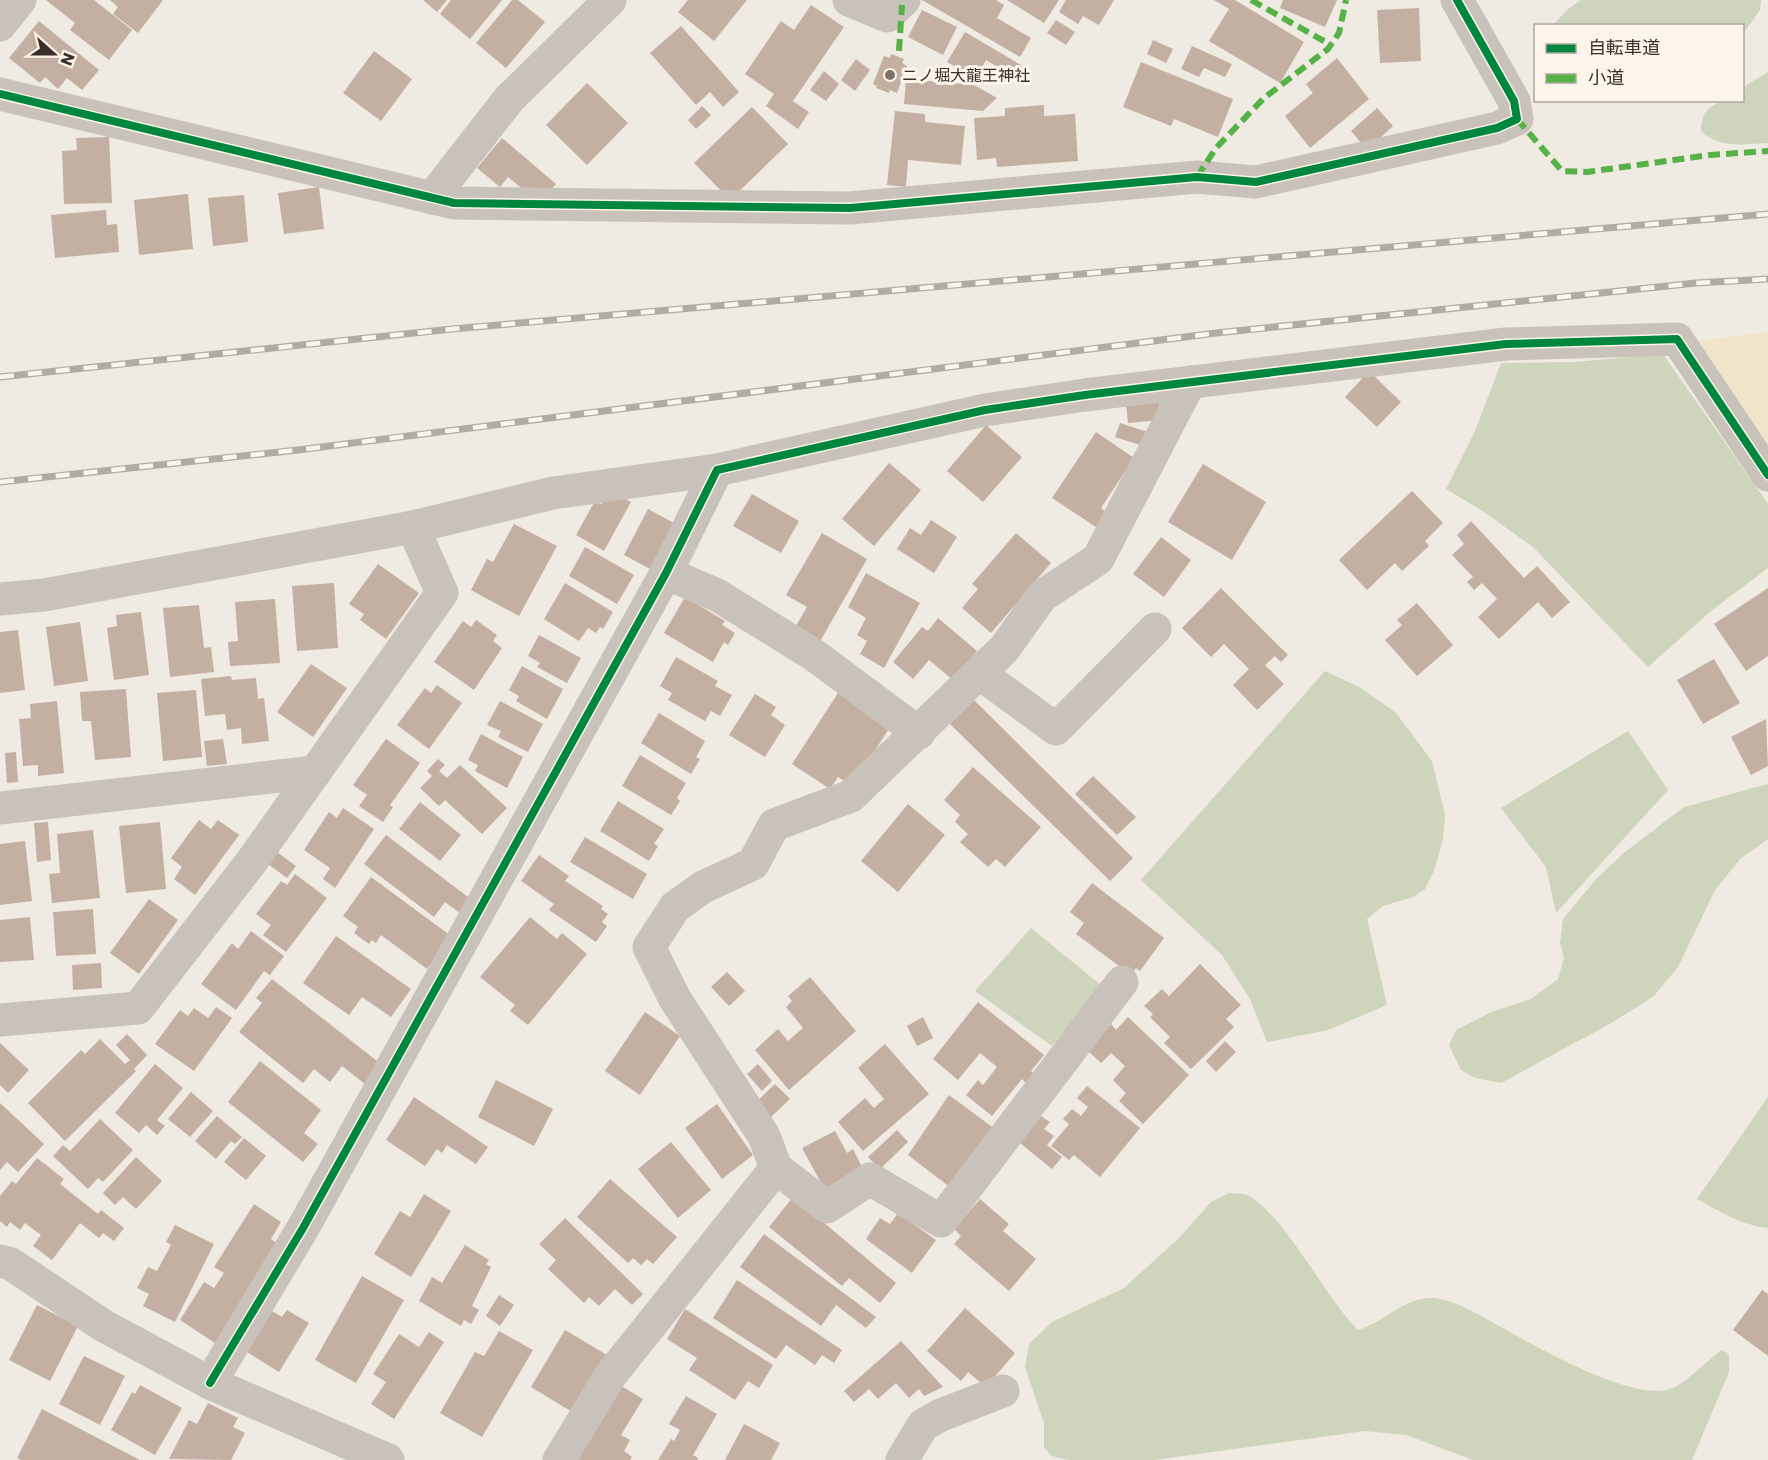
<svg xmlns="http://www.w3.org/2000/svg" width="1768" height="1460" font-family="Poppins,'Noto Sans JP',sans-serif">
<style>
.green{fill:#ced5bc}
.sand{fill:#f0e5c8}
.building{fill:#c4b0a3}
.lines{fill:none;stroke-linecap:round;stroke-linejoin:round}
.minor{stroke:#c8c2bb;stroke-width:33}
.rail-casing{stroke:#b0aba5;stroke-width:7}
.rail{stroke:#fbf5ea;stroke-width:4.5;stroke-dasharray:14;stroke-linecap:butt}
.quiet{stroke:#56b246;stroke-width:6;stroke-dasharray:12 6;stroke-linecap:butt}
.cycleway-casing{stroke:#fbf5ea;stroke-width:11}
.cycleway{stroke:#00873e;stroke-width:8}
.poi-dot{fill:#79716a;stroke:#fbf5ea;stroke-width:2}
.labels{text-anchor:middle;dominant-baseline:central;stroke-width:6;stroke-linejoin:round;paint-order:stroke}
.poi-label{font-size:16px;fill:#3a3029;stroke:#fbf5ea;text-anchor:start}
</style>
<rect width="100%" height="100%" fill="#efeae2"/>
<g class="green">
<path d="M1581,0H1761L1760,10L1743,34L1742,26L1553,25L1567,10Z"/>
<path d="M1768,72V143C1744,144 1719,149 1701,131C1701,104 1720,100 1742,100L1743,87Z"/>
<path d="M1663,354L1768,504V568L1711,611L1648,667L1533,547L1484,512L1446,489L1475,431L1501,363L1574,362Z"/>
<path d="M1325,671L1361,688L1396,713L1432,761L1445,815L1443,839L1434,871L1425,889L1413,897L1383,906L1367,919L1387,1005L1328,1030L1267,1042L1250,999L1222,955L1141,880Z"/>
<path d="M1628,731L1668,790L1556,913L1546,867L1501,808Z"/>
<path d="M1768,784V839L1740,859L1715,890L1678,967L1654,996L1613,1022L1501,1083L1475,1078L1461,1070L1449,1045L1456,1030L1491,1012L1531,999L1558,979L1564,958L1560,943L1563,919L1596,879L1625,852L1684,807Z"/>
<path d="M1031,928L1102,986L1052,1046L975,991Z"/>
<path d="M1768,1097V1228C1741,1225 1720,1212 1697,1199Z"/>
<path d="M1229,1193C1236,1194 1246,1193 1251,1197C1292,1226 1321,1292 1358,1330C1385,1322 1403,1298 1432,1298C1453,1298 1484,1318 1503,1328C1538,1348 1628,1399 1667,1390C1685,1386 1706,1360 1722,1350L1729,1354V1372L1692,1460H1473L1406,1435L1365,1431L1154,1460H1068L1052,1456L1044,1448V1423L1025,1367L1029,1344L1052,1322L1124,1288L1179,1238L1211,1202Z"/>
</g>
<path class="sand" d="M1768,332V448L1692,342Z"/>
<g class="building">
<path d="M46,0H94L132,30L109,60L70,30L75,23Z"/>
<path d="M110,0H163L138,33L113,14L118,7Z"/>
<path d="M423,0H447L437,12Z"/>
<path d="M451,0H502L470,39L440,14Z"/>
<path d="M512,0H518L545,22L506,68L476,43Z"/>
<path d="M688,0H747L714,41L678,12Z"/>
<path d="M922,0H996L1004,5L997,18L1031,38L1020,57Z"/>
<path d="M1007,0H1059L1044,23Z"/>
<path d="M1066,0H1114L1099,25L1083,16L1078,24L1059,12Z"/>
<path d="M1214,0H1235L1304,42L1280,83L1209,41L1229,9Z"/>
<path d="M1283,0H1337L1325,27L1280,8Z"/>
<path d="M811,5L844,27L793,101L809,112L798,129L766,106L774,94L745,74L781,21L794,30Z"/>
<path d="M1419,8L1421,61L1380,63L1377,10Z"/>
<path d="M922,10L957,27L943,55L908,37Z"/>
<path d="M1056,20L1075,32L1066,45L1047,33Z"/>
<path d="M39,21L99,70L82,90L67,78L58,89L45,77L40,83L9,58Z"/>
<path d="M681,26L739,92L723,107L710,92L696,105L650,53Z"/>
<path d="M965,32L1026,68L1019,80L986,60L976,78L947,62Z"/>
<path d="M1153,40L1173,49L1166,63L1147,54Z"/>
<path d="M1192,46L1232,64L1225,77L1204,68L1199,77L1181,69Z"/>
<path d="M374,51L412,79L381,121L343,93Z"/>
<path d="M891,54L904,59L902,63L907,66L897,93L890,90L889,93L876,88L877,86L873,84L884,56L890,58Z"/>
<path d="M1337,58L1369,99L1310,148L1285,116L1313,93L1306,84Z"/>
<path d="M856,59L870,70L855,91L841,80Z"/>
<path d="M1141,62L1233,99L1218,137L1174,119L1171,126L1123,107Z"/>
<path d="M824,71L839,84L826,101L810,90Z"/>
<path d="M906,79L974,85L997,98L983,111L904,104Z"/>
<path d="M587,83L628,123L587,165L546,125Z"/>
<path d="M1044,105V116L1075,114L1078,161L997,167L996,158L977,160L974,118L1005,116V108Z"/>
<path d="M702,106L711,115L696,129L688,120Z"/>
<path d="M752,107L788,144L730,200L694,163Z"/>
<path d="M1377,108L1393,126L1367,150L1351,131Z"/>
<path d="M895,111L925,114V122L965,126L961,165L908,160L906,187L887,185Z"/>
<path d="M109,137L112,203L64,204L62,151L77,150L76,138Z"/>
<path d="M502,138L556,184L545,197L531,196L508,177L500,187L477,168Z"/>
<path d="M319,187L324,229L284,234L278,193Z"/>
<path d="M188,194L193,249L139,255L134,200Z"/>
<path d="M244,195L248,242L213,246L208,198Z"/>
<path d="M106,210L107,225L117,224L119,252L55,258L51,215Z"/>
<path d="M1369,371L1401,402L1377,427L1345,397Z"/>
<path d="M1159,399L1161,420L1128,423L1126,403Z"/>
<path d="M1120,423L1148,432L1143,446L1115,437Z"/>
<path d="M986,425L1022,457L983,502L947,471Z"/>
<path d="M1096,432L1134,458L1101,508L1107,513L1096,527L1052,498Z"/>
<path d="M889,463L921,490L874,546L842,519Z"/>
<path d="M1203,464L1266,502L1232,560L1168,522Z"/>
<path d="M1412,491L1443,523L1425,541L1429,546L1402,571L1395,563L1367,590L1339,560Z"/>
<path d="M616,494L631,502L604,551L576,535L595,501L601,504Z"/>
<path d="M752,494L799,521L781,553L733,526Z"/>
<path d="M648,509L674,523L650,569L624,555Z"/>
<path d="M931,520L957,537L934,573L897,549L910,528L921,535Z"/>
<path d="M1471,521L1524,578L1537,566L1570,602L1552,618L1538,602L1499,639L1478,617L1497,599L1482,583L1474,590L1467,582L1473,577L1452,555L1464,544L1457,535Z"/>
<path d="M514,524L557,546L519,616L471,590L487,559L493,562Z"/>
<path d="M822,533L867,559L818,645L793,631L807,607L786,595Z"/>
<path d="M1016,533L1051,563L991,633L962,608L978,589L972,584Z"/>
<path d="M1161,537L1191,560L1164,597L1133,574Z"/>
<path d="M585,547L634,575L617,604L569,576Z"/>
<path d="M378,564L419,593L386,639L360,620L364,614L349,604Z"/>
<path d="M866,573L920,603L884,668L860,654L867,641L857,635L866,618L848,607Z"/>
<path d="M334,583L338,648L297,651L292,586Z"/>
<path d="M565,583L613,612L603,629L600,627L596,633L588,628L579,641L544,619Z"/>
<path d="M1221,588L1288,655L1281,662L1275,656L1265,665L1284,684L1257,710L1233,685L1249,669L1224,644L1211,657L1182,628Z"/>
<path d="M1768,588V656L1746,671L1714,624Z"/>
<path d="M685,597L725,621L722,625L735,633L728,645L724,642L713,662L664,633Z"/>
<path d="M275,599L280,663L230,666L228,642L238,641L235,602Z"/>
<path d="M1417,603L1453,645L1417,676L1385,640L1402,625L1397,620Z"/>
<path d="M199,605L204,648L211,647L214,672L170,677L163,608Z"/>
<path d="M141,612L149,675L114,680L107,628L117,626L116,615Z"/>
<path d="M938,618L977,651L953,680L929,660L913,679L893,662L922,627L928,631Z"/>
<path d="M476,620L497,635L493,641L502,648L474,690L434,662L463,621L471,627Z"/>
<path d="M80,622L88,681L54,686L46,627Z"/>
<path d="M18,630L25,690L0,693V632Z"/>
<path d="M539,635L581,658L567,683L537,667L540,663L528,656Z"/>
<path d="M676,657L718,681L715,686L732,695L720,716L711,711L705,721L668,700L672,693L660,686Z"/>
<path d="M1714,659L1740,703L1703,724L1677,680Z"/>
<path d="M311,664L347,688L313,737L277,712Z"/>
<path d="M522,666L563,689L547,719L516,701L519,696L509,690Z"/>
<path d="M231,676L232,680L256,678L258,699L264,698L269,741L242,744L241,728L227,730L225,714L205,716L201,679Z"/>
<path d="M437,685L462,703L429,749L397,725L425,688L431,693Z"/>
<path d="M126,689L131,757L95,760L91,721H82L80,692Z"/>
<path d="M196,690L202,757L163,761L157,693Z"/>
<path d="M838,693L890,727L852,786L838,777L830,789L792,764Z"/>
<path d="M755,694L776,707L771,715L785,725L765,757L729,735Z"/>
<path d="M974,700L1133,858L1110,881L950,724Z"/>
<path d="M57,701L64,773L38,776V765L23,766L19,719L31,718L30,704Z"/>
<path d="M500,701L543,724L528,752L498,737L501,731L487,725Z"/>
<path d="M659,713L705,741L696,757L700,759L691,774L641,743Z"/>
<path d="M1766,719L1768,766L1751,775L1731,737Z"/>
<path d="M481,734L523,757L507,788L475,771L478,765L468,760Z"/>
<path d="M223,739L227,764L207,766L204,741Z"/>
<path d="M386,739L420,763L390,805L393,807L383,822L359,806L367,795L353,785Z"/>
<path d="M16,752L18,782L7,783L5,753Z"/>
<path d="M640,755L686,783L677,798L680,801L671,815L622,786Z"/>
<path d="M438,759L445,765L439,771L447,778L460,765L507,808L482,834L445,800L439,806L420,788L432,776L427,771Z"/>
<path d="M973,767L1041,827L1005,867L996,859L988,867L960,842L968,834L955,822L960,815L944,800Z"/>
<path d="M1093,776L1136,817L1117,835L1075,794Z"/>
<path d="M618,801L664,829L654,844L658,846L649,861L600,831Z"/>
<path d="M420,802L461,835L440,861L399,829Z"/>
<path d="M908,804L945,835L898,892L861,861Z"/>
<path d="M343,808L374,829L335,888L323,879L330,868L304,850L329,812L337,818Z"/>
<path d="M199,820L211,829L218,820L239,835L195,895L174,879L182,867L171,858Z"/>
<path d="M48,822L51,860L37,862L34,823Z"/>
<path d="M160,822L166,889L126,893L119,826Z"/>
<path d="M93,830L100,898L52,903L49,874L60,873L57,834Z"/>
<path d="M386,835L472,900L461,914L445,902L434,917L364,864Z"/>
<path d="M585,837L647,874L633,899L570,862Z"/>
<path d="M25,841L32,901L0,905V844Z"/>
<path d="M277,852L296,866L287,878L268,864Z"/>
<path d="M539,855L569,876L565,881L603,906L601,909L608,914L602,922L607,926L596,942L549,910L554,904L521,881Z"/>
<path d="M295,874L327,898L286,952L263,935L271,925L256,914L281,881L287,885Z"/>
<path d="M371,877L451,936L427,969L381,935L376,943L372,940L369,944L354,933L358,927L343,916Z"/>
<path d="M1092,883L1164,938L1140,971L1136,968L1131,975L1076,934L1084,923L1070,912Z"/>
<path d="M149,899L178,920L139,974L110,953Z"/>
<path d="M93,909L96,954L56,956L53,912Z"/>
<path d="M30,917L34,960L0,962V920Z"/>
<path d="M530,917L557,939L562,933L587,954L528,1025L510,1011L515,1005L480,977Z"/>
<path d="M251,931L284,956L270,975L264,971L236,1010L201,984L232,943L238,949Z"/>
<path d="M336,936L411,989L391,1017L362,997L349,1015L303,983Z"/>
<path d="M101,963L102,988L73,990L72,965Z"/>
<path d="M1200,964L1241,1005L1226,1019L1234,1027L1191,1069L1164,1043L1170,1037L1150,1017L1153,1014L1144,1006L1162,989L1169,996Z"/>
<path d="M727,972L745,991L729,1006L711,987Z"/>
<path d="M810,977L856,1031L789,1090L755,1050L778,1029L788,1041L803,1028L786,1007L792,1001L788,996Z"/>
<path d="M272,979L381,1064L365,1084L342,1066L330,1082L314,1069L303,1083L239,1032L262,1003L256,998Z"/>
<path d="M978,1002L1044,1055L1031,1071L1035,1074L1027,1084L1022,1079L992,1116L966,1095L978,1080L983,1085L997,1067L980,1053L958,1080L933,1059Z"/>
<path d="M216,1007L232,1018L194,1071L155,1044L180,1010L188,1016L194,1008L208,1018Z"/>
<path d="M645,1012L680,1036L640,1095L605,1071Z"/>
<path d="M923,1017L933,1038L917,1046L907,1026Z"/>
<path d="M1128,1017L1189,1075L1143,1124L1119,1101L1126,1093L1113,1080L1125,1066L1111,1053L1101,1063L1087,1050L1111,1024L1116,1030Z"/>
<path d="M127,1034L147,1055L134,1069L136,1071L65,1141L28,1103L81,1050L85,1054L100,1039L125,1064L130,1060L116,1045Z"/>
<path d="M1225,1041L1236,1052L1216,1072L1206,1061Z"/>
<path d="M0,1043L29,1070L8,1093L0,1085Z"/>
<path d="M885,1044L929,1094L863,1151L838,1122L865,1098L874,1108L884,1099L858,1068Z"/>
<path d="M260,1061L321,1110L304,1133L318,1144L303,1162L228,1102Z"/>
<path d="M155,1064L183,1088L157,1120L165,1126L157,1135L146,1125L139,1133L115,1113Z"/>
<path d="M758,1064L772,1081L762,1091L747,1074Z"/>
<path d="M496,1080L553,1109L534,1146L478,1117Z"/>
<path d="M775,1084L790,1099L771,1117L756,1102Z"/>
<path d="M1087,1086L1140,1128L1100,1177L1074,1155L1069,1160L1051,1146L1069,1124L1063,1119L1072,1109L1081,1116L1088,1107L1077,1098Z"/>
<path d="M191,1092L213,1111L190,1137L168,1119Z"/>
<path d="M949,1095L995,1129L951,1188L908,1155Z"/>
<path d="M414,1097L488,1147L476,1164L447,1145L442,1153L437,1149L425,1166L386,1140Z"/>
<path d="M0,1103L44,1144L18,1172L7,1162L0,1170Z"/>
<path d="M717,1104L753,1155L722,1179L685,1128Z"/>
<path d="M217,1116L242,1137L235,1144L231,1141L216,1159L195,1141Z"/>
<path d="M1041,1116L1050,1122L1044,1129L1054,1136L1047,1145L1062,1157L1052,1169L1020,1143Z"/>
<path d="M100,1119L133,1150L103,1182L98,1178L88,1189L53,1156L63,1145L70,1151Z"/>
<path d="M897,1130L908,1142L880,1169L868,1157Z"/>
<path d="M835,1131L847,1153L853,1149L864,1171L826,1192L802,1148Z"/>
<path d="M244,1138L266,1156L246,1180L224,1162Z"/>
<path d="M671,1142L711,1190L678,1218L638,1169Z"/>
<path d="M136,1157L162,1181L136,1209L123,1197L115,1205L103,1193Z"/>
<path d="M37,1158L64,1179L60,1184L98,1214L101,1210L124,1228L114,1241L103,1233L99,1238L80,1223L52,1260L33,1246L41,1235L25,1223L20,1230L10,1222L7,1227L0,1221V1196L12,1181L16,1184Z"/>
<path d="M610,1179L677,1237L653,1264L647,1259L641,1265L633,1258L628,1263L577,1217Z"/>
<path d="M424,1194L451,1211L411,1277L374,1254L400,1211L410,1217Z"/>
<path d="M793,1197L896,1283L880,1303L849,1278L842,1286L769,1227Z"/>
<path d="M980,1199L1009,1224L1003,1231L1036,1259L1009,1291L954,1244L961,1236L954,1229Z"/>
<path d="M254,1204L281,1222L271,1239L278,1244L215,1343L180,1320L204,1282L214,1288L224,1273L214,1267Z"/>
<path d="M898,1213L936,1240L912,1273L866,1239L880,1218L890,1224Z"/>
<path d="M565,1218L643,1294L632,1305L615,1289L599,1306L589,1297L584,1303L548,1269L556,1260L539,1244Z"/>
<path d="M175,1225L214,1244L175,1322L143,1306L149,1294L137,1288L148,1267L157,1271L171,1245L166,1242Z"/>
<path d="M764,1234L876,1317L866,1328L836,1305L821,1326L740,1267Z"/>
<path d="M465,1245L489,1260L486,1264L491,1267L472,1306L479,1310L471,1324L464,1320L461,1326L419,1301L432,1277L442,1283Z"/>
<path d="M362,1276L404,1300L356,1383L315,1360Z"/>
<path d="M737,1280L842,1350L834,1363L822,1355L815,1365L786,1345L776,1359L713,1318Z"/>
<path d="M1762,1290L1768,1294V1356L1733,1330Z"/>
<path d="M499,1295L514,1305L500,1326L486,1316Z"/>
<path d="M37,1305L78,1326L50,1381L9,1360Z"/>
<path d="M965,1308L1015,1353L986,1387L968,1372L961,1381L927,1351Z"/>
<path d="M685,1309L773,1365L759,1388L748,1381L735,1400L689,1370L697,1358L667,1339Z"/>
<path d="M287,1310L309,1323L279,1372L247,1352L272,1311L282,1317Z"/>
<path d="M565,1330L607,1355L572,1412L531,1387Z"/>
<path d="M499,1331L533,1350L482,1437L440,1413L475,1352L484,1356Z"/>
<path d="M429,1332L444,1342L394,1419L371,1404L386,1382L373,1374L399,1334L419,1347Z"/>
<path d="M901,1341L943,1387L924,1396L919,1389L909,1398L896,1383L878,1399L869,1389L854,1402L844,1391Z"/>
<path d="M84,1356L125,1376L100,1425L59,1404Z"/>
<path d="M618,1384L643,1399L621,1435L630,1440L624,1451L632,1457L630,1460H571Z"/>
<path d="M140,1385L182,1408L155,1455L111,1430L132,1392L135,1394Z"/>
<path d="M686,1396L717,1414L693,1455L698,1458L697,1460H658L671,1439L674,1441L680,1430L669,1424Z"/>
<path d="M208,1403L238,1418L233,1427L245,1433L231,1460L169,1459L189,1420L197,1424Z"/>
<path d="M42,1409L140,1460H21L17,1458Z"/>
<path d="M744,1424L780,1443L771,1460H725Z"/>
</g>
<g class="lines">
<g class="minor">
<path d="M849,0L887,16L904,0"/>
<path d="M0,25L20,0"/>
<path d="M0,94L454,203L850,208L1197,177L1256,182L1497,128L1517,119L1514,101L1457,0"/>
<path d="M432,198L509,99L610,0"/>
<path d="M413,527L553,493L717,470"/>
<path d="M666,573L717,595L814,655L919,733"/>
<path d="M0,599L44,595L413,527L442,593L252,861L138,1008L0,1020"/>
<path d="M979,673L1056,729L1155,629"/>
<path d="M0,808L315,772"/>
<path d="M776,1168L764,1136L675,999L649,947L675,907L703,887L753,864L774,825L851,796L1004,649L1042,596L1098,559L1190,382"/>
<path d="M0,1261L11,1264L104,1326L210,1383L388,1460"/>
<path d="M210,1383L303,1228L666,573L717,470L985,410L1085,395L1506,344L1677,339L1768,475"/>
<path d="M559,1460L610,1376L776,1168L827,1207L870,1179L941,1221L1122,982"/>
<path d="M902,1460L923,1425L941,1415L1003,1391"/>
</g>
<g class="rail-casing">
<g id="rail">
<path d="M0,377L452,329L1768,214"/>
<path d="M0,482L298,450L1216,333L1696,283L1768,279"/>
</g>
</g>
<use href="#rail" class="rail"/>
<g class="quiet">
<path d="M1251,0L1331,45"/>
<path d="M899,51L902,5"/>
<path d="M1517,119L1562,171L1587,172L1710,155L1768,151"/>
<path d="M1197,177L1216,148L1264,98L1328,49L1339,33L1346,0"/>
</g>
<g class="cycleway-casing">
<g id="cycleway">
<path d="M0,94L454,203L850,208L1197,177L1256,182L1497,128L1517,119L1514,101L1457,0"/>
<path d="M210,1383L303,1228L666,573L717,470L985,410L1085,395L1506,344L1677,339L1768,475"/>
</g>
</g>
<use href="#cycleway" class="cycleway"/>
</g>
<circle class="poi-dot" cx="890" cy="75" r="6"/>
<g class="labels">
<g class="poi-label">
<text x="902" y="75">ニノ堀大龍王神社</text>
</g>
</g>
<rect x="1534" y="24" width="210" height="78" fill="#fbf5ea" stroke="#aea69d" stroke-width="1.5"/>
<rect x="1546" y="44" width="30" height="9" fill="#00873e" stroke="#aea69d" stroke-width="1.5"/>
<text x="1588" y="54" font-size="18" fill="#3a3029">自転車道</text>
<rect x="1546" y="74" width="30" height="9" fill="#56b246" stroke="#aea69d" stroke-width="1.5"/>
<text x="1588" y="84" font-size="18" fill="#3a3029">小道</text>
<g transform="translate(54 54) rotate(111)" stroke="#fbf5ea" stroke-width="4.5" paint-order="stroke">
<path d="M0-4.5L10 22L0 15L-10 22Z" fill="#3a3029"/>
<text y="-9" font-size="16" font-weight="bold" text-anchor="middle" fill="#3a3029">N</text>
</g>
</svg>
